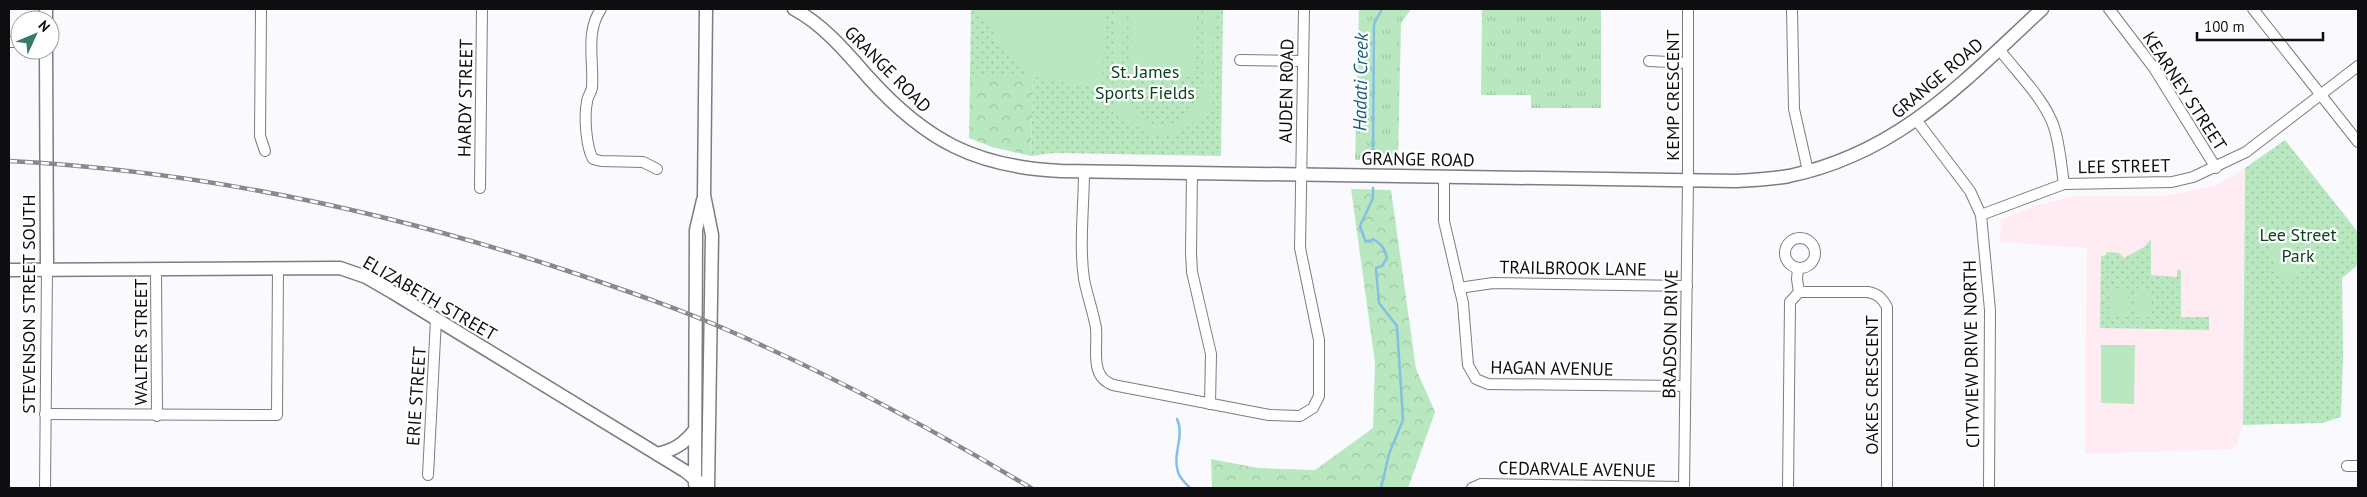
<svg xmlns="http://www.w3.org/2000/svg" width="2367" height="497" font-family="'PT Sans',sans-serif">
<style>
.education{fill:#ffebf2}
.grass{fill:url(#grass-tufts)}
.forest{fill:url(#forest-crowns)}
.park{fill:url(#park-dots)}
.pitch{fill:#b9e8c0}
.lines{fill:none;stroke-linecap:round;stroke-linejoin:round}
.stream{stroke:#84bfe4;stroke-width:2.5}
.minor-casing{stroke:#7c7c82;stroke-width:12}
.major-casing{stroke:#7c7c82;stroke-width:15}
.minor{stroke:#fff;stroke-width:10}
.major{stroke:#fff;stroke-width:12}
.rail-casing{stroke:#89898c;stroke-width:4.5}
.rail{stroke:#fff;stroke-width:2.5;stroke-dasharray:8;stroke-linecap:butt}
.labels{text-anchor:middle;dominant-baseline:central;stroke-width:4.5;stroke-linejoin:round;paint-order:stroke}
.street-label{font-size:18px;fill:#0e0e10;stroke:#fff}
.park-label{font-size:18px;fill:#0a441c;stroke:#fff}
.water-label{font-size:19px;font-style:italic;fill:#175c80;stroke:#fff}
</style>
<defs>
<pattern id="grass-tufts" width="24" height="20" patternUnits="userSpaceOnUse" patternTransform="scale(1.25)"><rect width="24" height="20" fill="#b9e8c0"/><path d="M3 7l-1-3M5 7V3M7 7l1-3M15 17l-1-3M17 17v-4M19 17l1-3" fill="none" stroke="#9ec6a4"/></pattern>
<pattern id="forest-crowns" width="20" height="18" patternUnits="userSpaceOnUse" patternTransform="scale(1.25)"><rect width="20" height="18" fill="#b9e8c0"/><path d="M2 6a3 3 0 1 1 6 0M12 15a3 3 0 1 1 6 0" fill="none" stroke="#9ec6a4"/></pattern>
<pattern id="park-dots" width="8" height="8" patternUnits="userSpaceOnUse" patternTransform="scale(1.25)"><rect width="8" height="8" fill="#b9e8c0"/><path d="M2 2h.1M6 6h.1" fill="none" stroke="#9ec6a4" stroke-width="1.8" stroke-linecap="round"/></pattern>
</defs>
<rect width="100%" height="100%" fill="#fafafe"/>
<path class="education" d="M2245,168L2243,425L2235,449L2085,454L2087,248L2000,242L2001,220L2038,205L2076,196H2164L2185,192L2217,185Z"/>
<g class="grass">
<path d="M1359,9H1411L1401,23L1398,160H1355Z"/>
<path d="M1482,9H1601V108H1531V95H1481Z"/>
</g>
<g class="forest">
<path d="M970,77H1033L1031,156L992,147L969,138Z"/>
<path d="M1351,189L1391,190L1416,369L1435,412L1408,488H1212L1211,459L1258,468L1315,470L1373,428L1375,363Z"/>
</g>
<g class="park">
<path d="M971,9H1223L1221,156L1054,153L1031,156L1033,77H970Z"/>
<path d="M2285,140L2358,232V265L2342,278L2343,356L2341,417L2322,423L2243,425L2245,168Z"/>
<path d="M2151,239V275L2177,277V270H2181V317H2209V330L2100,328L2101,256L2106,255V252L2119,253L2124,258L2144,247Z"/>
</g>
<g class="pitch">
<path d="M981,9H1105L1102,88L1040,79L1008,56L982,15Z"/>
<path d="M1114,9H1124C1124,29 1119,81 1125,98C1140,140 1193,131 1203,90V9H1213L1212,104C1194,126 1168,147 1139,128C1129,122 1125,114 1113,114Z"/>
<path d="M1132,9H1197L1196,77L1131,76Z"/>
<path d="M2289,238L2301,275L2281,281L2269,245Z"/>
<path d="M2111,290H2128V317L2111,316Z"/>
<rect x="2135" y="291" width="17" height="26"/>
<path d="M2101,345H2135L2134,404L2101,403Z"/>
</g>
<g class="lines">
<g class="stream">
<path d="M1373,157L1374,24L1382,9"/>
<path d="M1373,188V198L1360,226L1365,240L1369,242L1373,239C1381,244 1385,248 1387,258L1382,266L1376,268L1379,303L1397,326L1403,420L1389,454L1381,488"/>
<path d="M1177,419C1185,436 1172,454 1178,472C1179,477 1186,484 1190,488"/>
</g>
<g class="minor-casing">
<g id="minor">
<path d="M261,9L260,136L265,151"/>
<path d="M601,9C585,32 594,61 592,88C591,93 587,97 587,102C584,116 586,147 593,159L601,161L643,162L657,169"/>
<path d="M1792,9L1794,109L1808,171"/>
<path d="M2109,9L2154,68L2216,168"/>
<path d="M2253,9L2358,142"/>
<path d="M9,42H20"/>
<path d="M1999,49C2017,73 2044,98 2054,127C2060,145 2061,165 2064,184"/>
<path d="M1240,60L1303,61"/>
<path d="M1649,61L1688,63"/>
<path d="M1917,121L1970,191L1981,215L1990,310L1989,488"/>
<path d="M1084,171C1084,205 1079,245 1084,279C1087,295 1093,311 1096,328C1098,348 1089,377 1113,385L1269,415L1300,416L1313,408L1319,396V340L1300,248L1304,9"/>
<path d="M1192,172L1191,253L1192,272L1211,354L1210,404"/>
<path d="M1444,177V221L1463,303L1468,365L1476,379L1488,384L1685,386"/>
<path d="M480,188L482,9"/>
<path d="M1981,215L2064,184L2172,182L2193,177L2246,152L2358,66"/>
<circle cx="1800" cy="253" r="15"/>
<path d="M1798,268L1797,279L1799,292"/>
<path d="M156,269L157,416"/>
<path d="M1459,288L1493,283L1687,286"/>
<path d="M45,414L277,415L278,268"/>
<path d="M2347,466H2358"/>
<path d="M428,475L436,319"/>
<path d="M45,488L47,269"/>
<path d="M1472,488L1481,484L1684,487"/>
<path d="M1684,488L1688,181V9"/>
<path d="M1788,488L1790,302L1799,292H1868C1878,294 1882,298 1887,307V488"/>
</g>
</g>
<g class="major-casing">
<g id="major">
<path d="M46,9V20"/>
<path d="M706,9L704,195L712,235L708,488"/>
<path d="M794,9C824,25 847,53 869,78C926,141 976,167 1061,171L1736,181C1754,180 1772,179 1789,176C1899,153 1963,82 2042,9"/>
<path d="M46,50L47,269"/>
<path d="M9,270L340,268L366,277L392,292L685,471L706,488"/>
<path d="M657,454C674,450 684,444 695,430"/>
<path d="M695,484L696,230L703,200"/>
</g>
</g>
<use href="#minor" class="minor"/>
<use href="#major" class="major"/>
<g class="rail-casing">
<path id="rail" d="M9,161C201,171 392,212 574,273C627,291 680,309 732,332C835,377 934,430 1031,488"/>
</g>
<use href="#rail" class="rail"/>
</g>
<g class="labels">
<g class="street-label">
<text transform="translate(888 69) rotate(45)">GRANGE ROAD</text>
<text transform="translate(1937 78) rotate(-40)">GRANGE ROAD</text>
<text transform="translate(1286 91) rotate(-89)">AUDEN ROAD</text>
<text transform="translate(2185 91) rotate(57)">KEARNEY STREET</text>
<text transform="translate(1672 95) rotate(-90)">KEMP CRESCENT</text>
<text transform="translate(465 98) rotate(-89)">HARDY STREET</text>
<text transform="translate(1418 159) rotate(1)">GRANGE ROAD</text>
<text transform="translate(2124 166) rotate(-1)">LEE STREET</text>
<text transform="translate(1573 268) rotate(1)">TRAILBROOK LANE</text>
<text transform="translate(430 298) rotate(30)">ELIZABETH STREET</text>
<text transform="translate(28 304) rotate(-90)">STEVENSON STREET SOUTH</text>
<text transform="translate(1670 334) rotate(-89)">BRADSON DRIVE</text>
<text transform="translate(140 342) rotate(-90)">WALTER STREET</text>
<text transform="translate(1971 354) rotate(-91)">CITYVIEW DRIVE NORTH</text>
<text transform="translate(1552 368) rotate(1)">HAGAN AVENUE</text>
<text transform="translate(1871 385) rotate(-90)">OAKES CRESCENT</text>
<text transform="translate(416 396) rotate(-86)">ERIE STREET</text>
<text transform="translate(1577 469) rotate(1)">CEDARVALE AVENUE</text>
</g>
<g class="park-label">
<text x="1145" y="71">St. James<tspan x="1145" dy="21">Sports Fields</tspan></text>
<text x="2298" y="234">Lee Street<tspan x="2298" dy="21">Park</tspan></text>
</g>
<g class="water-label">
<text transform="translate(1360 82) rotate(-89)">Hadati Creek</text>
</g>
</g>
<rect width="2367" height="497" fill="none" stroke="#0e0e10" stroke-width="20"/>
<g transform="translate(35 35) rotate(46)"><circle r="24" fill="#ffffff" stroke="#9f9f9f"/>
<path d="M0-4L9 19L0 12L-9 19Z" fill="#387a6a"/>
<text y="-8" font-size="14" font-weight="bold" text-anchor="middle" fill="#0e0e10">N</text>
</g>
<path d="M2197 32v8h126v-8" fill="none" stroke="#0e0e10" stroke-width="2.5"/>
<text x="2204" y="32" font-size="15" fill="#0e0e10" stroke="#ffffff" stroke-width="4" paint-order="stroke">100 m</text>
</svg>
